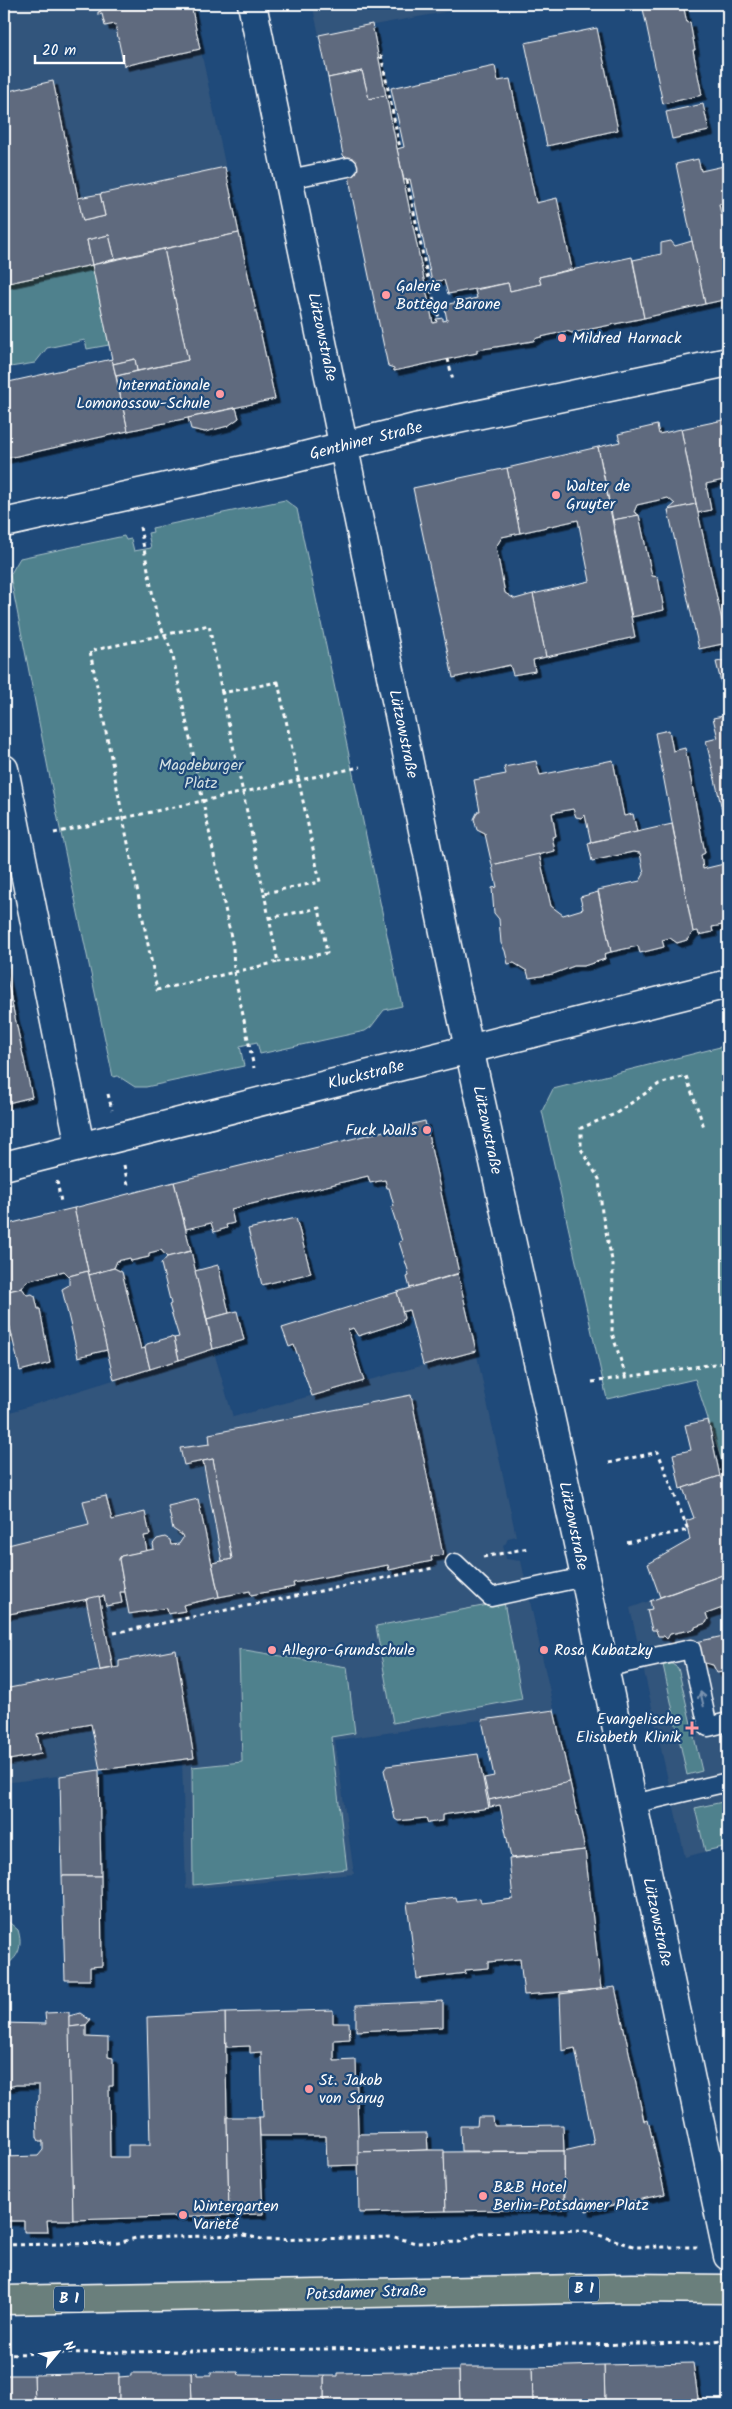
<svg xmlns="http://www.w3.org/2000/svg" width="732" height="2409" font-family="Kalam,sans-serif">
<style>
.built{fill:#32547b}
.green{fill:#4f818d;stroke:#a7c0c6}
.building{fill:#5e6b7e;stroke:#fff;filter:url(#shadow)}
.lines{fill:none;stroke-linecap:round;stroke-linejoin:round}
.service-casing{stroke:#fff;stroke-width:21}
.minor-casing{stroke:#fff;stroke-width:31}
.tertiary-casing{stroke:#fff;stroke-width:31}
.primary-casing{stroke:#fff;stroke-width:31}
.path{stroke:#fff;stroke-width:3;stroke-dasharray:4 4;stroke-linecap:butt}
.service{stroke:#1f4a7a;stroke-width:18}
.minor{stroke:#1f4a7a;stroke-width:28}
.tertiary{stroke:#1f4a7a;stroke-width:28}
.primary{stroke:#6b7f7c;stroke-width:28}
.oneway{stroke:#7992af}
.poi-dot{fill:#ff9aa2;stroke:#1f4a7a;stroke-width:2}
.labels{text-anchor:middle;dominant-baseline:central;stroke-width:4.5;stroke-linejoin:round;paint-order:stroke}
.shield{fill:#1f4a7a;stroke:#bcc9d7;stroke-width:1}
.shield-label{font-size:15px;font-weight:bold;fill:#fff}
.poi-label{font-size:16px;fill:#fff;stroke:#1f4a7a;text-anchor:start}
.street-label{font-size:16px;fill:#fff;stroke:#1f4a7a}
.park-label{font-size:16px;fill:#d3e0e2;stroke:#1f4a7a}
</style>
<defs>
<filter id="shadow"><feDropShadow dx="4.5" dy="4.5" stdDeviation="0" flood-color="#0009"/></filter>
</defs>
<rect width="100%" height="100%" fill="#1f4a7a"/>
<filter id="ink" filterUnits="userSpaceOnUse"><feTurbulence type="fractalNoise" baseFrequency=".02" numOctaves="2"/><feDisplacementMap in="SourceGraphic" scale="10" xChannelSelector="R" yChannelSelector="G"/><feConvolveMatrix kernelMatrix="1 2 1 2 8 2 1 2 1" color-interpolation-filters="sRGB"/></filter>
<g filter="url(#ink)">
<g class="built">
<path d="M4,4H191L275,399L128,431L92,265L4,284Z"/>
<path d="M312,4H489L319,35Z"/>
<path d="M213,1349L233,1417L476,1351L516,1536L508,1538L506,1543L503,1545L506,1559L521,1561L554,1710L335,1740L354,1874L186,1889L182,1760L4,1783V1414Z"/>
<path d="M728,1573V1846L685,1857L630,1608Z"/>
</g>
<g class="green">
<path d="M92,265L109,345L87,349L85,340L47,348L35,363L4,368V284Z"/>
<path d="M285,500L297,509L402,1006L384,1010L371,1027L365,1031L260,1054L257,1042L240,1046L244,1066L146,1087H135L118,1076L113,1077L59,824L10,575L20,558L124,536L126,540L131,539L134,551L151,548L148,533L153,532L152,528Z"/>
<path d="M728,1045V1480L695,1379L607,1399L542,1111L553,1089Z"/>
<path d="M504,1602L522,1699L393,1723L376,1626Z"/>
<path d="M239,1649L347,1667L355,1733L331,1737L347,1869L193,1885L192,1767L242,1762Z"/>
<path d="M672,1664L678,1668L702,1771L687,1775L663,1665Z"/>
<path d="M727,1801L728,1846L705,1851L695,1808Z"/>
<path d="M4,1918L18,1930C23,1946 19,1958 4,1966Z"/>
</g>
<g class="building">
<path d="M100,4H191L200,49L124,66L115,24L105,26L102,14L98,15V12L101,11Z"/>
<path d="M642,4H683L687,23L690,22L695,50H693L702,95L663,104Z"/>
<path d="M372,24L386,95L369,99L362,71L328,78L319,35Z"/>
<path d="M597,28L618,130L547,146L525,43Z"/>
<path d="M495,66L498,81L510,79L536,203L557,198L572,269L539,277L541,284L510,291L508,283L448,294L444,280L432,282L410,179L404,180L397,149L404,147L391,88Z"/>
<path d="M362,71L369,99L386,95L433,323L437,322L436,319L443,318V321L447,320L444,305L477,298L475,290L508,283L510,291L541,284L539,277L632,257L644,318L572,333L567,331L537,338L533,341L477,350V353L394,371V368L388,366L352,196L347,159L343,155L328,78Z"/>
<path d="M53,81L83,221L105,216L100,194L225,167L239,233L115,259L109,235L87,240L92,265L4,284V92Z"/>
<path d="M703,104L709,131L672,139L666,112Z"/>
<path d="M698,159L701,171L728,165V202L719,204L725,235L728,234V299L705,304L676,164Z"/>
<path d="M100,194L105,216L83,221L78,198Z"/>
<path d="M239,233L275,399L128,431L116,376L188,360L164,249Z"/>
<path d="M109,235L115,259L92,265L87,240Z"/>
<path d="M671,241L675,246L692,241L705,304L644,318L633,260L661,254V243Z"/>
<path d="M164,249L188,360L137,371L135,359L113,364L92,265Z"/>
<path d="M112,359L128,431L4,459V383Z"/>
<path d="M135,359L137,371L116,376L113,364Z"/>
<path d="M236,408L239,418L228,426L205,432L191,429L188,418Z"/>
<path d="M728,419V479L706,484L711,510L698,513L681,429Z"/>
<path d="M657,425L659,434L681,429L696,504L668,510L675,504L668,498L637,505L634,512L639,515L613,520L598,447L620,442L618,434Z"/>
<path d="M598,447L635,637L546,657L533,594L590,581L578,520L520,533L507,468Z"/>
<path d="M507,468L520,533L502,537L496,547L505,593L515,599L533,594L546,657L533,660L535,671L513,675L510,665L453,678L413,488Z"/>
<path d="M696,504L727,643L699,649L668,510Z"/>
<path d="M639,515L652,576L658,577L664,610L632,617L613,520Z"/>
<path d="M728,660V689L723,690L716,662Z"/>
<path d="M728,715V835L706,741L718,738L713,718Z"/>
<path d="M669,730L673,751L685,748L705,853L701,855L703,869L728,863V924L712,927L713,932L699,935L698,931L693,932L655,733Z"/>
<path d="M613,760L624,816L633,814L637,832L591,842L585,815L582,818L576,817L573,809L552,813L556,836L552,837L555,851L492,865L485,834L477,830L474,819L478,811H480L474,780L506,774L504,767L536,761L540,775Z"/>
<path d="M672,824L693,932L687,940L677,943L670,938L662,940L664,947L640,953L638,946L611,952L598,890L640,881L644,874L640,853L633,852L592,861L588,843Z"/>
<path d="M539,854L551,906L563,915L583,909L580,897L598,892L611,952L604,954L605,959L584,966H574L553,974L529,978L527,971L514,963L508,964L505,951L501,943L499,919L494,913L492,888L497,887L492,865Z"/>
<path d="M4,963L13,1008L4,1010Z"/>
<path d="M13,1008L32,1097L4,1104V1010Z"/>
<path d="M425,1121L459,1273L410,1288L407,1277L409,1276L408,1270L399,1242L402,1241L391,1207L394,1206L389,1188H387L385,1180L370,1183L368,1176L231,1209L234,1223L226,1225L227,1228L214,1232L211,1223L186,1229L174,1182Z"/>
<path d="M174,1182L191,1251L167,1257L161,1250L149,1253V1257L131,1261L130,1258L117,1261L114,1268L89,1275L74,1208Z"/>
<path d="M74,1208L88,1271L69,1276L64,1271L27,1281L22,1288L4,1292V1225Z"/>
<path d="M296,1218L311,1273L262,1285L248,1229Z"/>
<path d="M191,1251L213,1349L179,1360L174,1338L179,1337L169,1305L171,1304L161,1264L167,1257Z"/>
<path d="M218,1265L229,1313L207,1319L195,1271Z"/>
<path d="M114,1268L122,1272L141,1349L145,1348L150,1369L114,1380L89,1275Z"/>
<path d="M88,1271L107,1350L78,1357L62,1289L69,1285V1276Z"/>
<path d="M458,1274L476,1351L423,1365L409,1310L402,1312L397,1292Z"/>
<path d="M22,1288L27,1295L32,1294L35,1296L38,1309H40L50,1363L20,1371L4,1302V1292Z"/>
<path d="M397,1292L404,1318L402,1322L358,1336L353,1328L348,1330L364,1381L312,1396L294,1345L289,1347L282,1328Z"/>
<path d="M4,1302L12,1337L4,1339Z"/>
<path d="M237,1311L244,1340L213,1349L207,1319Z"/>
<path d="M171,1337L174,1338L179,1360L150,1369L145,1348L147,1344Z"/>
<path d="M411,1395L443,1555L431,1557L432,1561L389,1570L388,1565L293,1583L294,1587L251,1595L250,1591L219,1597L212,1563L232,1559L213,1459L184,1465L180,1448L210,1444L209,1434Z"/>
<path d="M708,1420L720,1476L680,1489L673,1454L691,1450L685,1425Z"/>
<path d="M213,1459L232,1559L222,1561L203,1461Z"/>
<path d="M720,1476L728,1499V1573L660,1597L648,1564L690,1540L686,1521L694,1518L683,1488Z"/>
<path d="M106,1496L112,1520L145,1512L150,1535L144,1536L147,1551L121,1556L119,1559L125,1592H120L122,1603L106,1606L104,1596L4,1615V1546L89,1525L83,1501Z"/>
<path d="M198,1499L219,1597L183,1605L185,1611L168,1614L167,1608L129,1614L119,1559L121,1556L154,1549L153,1544L157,1539L165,1537L170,1540L171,1545L179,1544L183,1538L182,1535L173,1529L168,1506Z"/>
<path d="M728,1573V1606L706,1614L708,1619L706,1623L695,1627V1629L670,1634L667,1639L664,1636H658L656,1630H652L647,1610L652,1609L650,1601Z"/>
<path d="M99,1596L113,1668L100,1670L86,1599Z"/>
<path d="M728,1635V1671L717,1673L713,1665L701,1662L696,1642Z"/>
<path d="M176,1650L194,1758L100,1770L91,1724L37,1734L41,1754L4,1761V1689L119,1667V1661Z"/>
<path d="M554,1710L570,1782L489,1800L484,1778L494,1776L482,1720Z"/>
<path d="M478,1754L489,1808L442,1815V1821L428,1823L426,1818L398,1821L395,1819L384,1770L387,1766Z"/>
<path d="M99,1770L101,1876H62L60,1776Z"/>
<path d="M570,1782L585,1850L511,1858L500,1805L490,1807L489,1800Z"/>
<path d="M585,1850L601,1989L524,1995L520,1959L488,1962V1968L465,1970L466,1973L417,1979L407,1903L456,1897L457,1901L480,1898L481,1903L513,1899L509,1859Z"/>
<path d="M62,1876H101L102,1966L90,1967V1980H65Z"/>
<path d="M615,1987L644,2121L648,2120L665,2194L586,2211L585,2199L565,2204L564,2151L594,2144L575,2048L562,2051L560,1994Z"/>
<path d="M443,2001V2027L356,2031V2005Z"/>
<path d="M333,2010V2023H349L350,2039L334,2040V2061L356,2060L359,2165L327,2166L326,2136H260L259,2117H263L261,2052L250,2053V2046L226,2047L225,2013Z"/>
<path d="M69,2012L73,2220H47L48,2232H24V2221H4V2157L38,2156L43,2150V2141H39L37,2137L36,2103L39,2100V2085H16L4,2088V2023L46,2024L45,2013Z"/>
<path d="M80,2013L90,2020L86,2025L69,2027V2016Z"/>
<path d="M225,2013L229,2215L73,2220L69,2027L86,2025V2037L108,2038V2057L113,2058V2086H109L110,2157H128V2145H150L147,2017Z"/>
<path d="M227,2117H259L263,2214L229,2215Z"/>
<path d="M478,2117H493L494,2126L563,2125L564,2151H461L460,2126H477Z"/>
<path d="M427,2133L428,2150L358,2152V2134Z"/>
<path d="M428,2150H444L446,2211L359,2213L358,2152Z"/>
<path d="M564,2151V2209L446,2211L444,2152Z"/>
<path d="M693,2363L699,2405H605L604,2365Z"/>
<path d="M604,2365L605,2405H533L532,2367Z"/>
<path d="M459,2367H532L533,2405H460Z"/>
<path d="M459,2371L460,2405H324V2376H338V2373Z"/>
<path d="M197,2372V2375H211V2372H238L239,2375L324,2376V2405H192L191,2373Z"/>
<path d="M119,2373V2405H35L34,2375Z"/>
<path d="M131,2373H191L192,2405H119V2377L131,2376Z"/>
<path d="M4,2375H34L35,2405H4Z"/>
</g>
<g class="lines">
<g class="service-casing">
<g id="service">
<path d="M289,179L348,167"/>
<path d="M455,1563L491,1597L584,1577"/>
<path d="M604,1668L691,1649L708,1727L728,1722"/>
<path d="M633,1804L728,1782"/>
</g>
</g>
<g class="minor-casing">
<g id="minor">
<path d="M4,523L284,461L415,428L728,362"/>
<path d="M4,769L80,1146"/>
<path d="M4,1166L728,984"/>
</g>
</g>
<g class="tertiary-casing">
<path id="tertiary" d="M252,4L454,980L577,1539L728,2256"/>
</g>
<g class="primary-casing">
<path id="primary" d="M4,2300L632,2288L728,2289"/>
</g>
<g class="path">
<path d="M381,55L400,148"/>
<path d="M407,180L429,284L439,318"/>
<path d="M448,359L453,381"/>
<path d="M140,527L157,618L172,652L233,947L234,972L254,1068"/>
<path d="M278,682L320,882L264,893L222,693Z"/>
<path d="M222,693L209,625L90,651L157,990L278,962L264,893"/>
<path d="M54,833L360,767"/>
<path d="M269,918L319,908L327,953L278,962"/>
<path d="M108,1094L112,1110"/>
<path d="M124,1165L128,1185"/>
<path d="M57,1181L61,1202"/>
<path d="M626,1377L612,1333L613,1265L602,1213L599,1179L581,1149V1128L615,1114L659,1084L686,1076L704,1127"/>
<path d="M592,1382L728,1362"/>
<path d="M609,1463L658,1452L688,1530L626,1543"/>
<path d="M483,1557L529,1548"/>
<path d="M114,1633L433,1568"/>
<path d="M4,2245L118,2243L136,2238L244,2235L266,2240L394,2237L416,2243L460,2242L480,2233L583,2230L636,2247H698"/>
<path d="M4,2354L701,2343L728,2339"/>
</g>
<use href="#service" class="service"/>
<use href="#minor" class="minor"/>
<use href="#tertiary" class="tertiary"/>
<use href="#primary" class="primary"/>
</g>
<defs><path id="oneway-shaft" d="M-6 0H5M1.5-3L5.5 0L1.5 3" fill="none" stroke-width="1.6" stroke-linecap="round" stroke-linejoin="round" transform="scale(1.25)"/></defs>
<use class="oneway" href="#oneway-shaft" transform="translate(702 1699) rotate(-103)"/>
</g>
<g class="poi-dot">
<circle cx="386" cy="295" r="5"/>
<circle cx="562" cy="338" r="5"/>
<circle cx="220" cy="394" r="5"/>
<circle cx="556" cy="495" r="5"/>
<circle cx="427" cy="1130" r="5"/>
<circle cx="272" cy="1650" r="5"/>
<circle cx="544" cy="1650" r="5"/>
<path d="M689.5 1720.5h5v5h5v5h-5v5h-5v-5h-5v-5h5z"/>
<circle cx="309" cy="2089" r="5"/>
<circle cx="483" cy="2196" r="5"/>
<circle cx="183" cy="2215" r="5"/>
</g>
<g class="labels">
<g class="shield">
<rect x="569" y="2276.5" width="30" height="25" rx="4"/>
<rect x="54" y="2286.5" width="30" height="25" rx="4"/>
</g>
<g class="shield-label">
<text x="584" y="2289">B 1</text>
<text x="69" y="2299">B 1</text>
</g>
<g class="poi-label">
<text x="396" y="286">Galerie<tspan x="396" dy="18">Bottega Barone</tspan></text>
<text x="572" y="338">Mildred Harnack</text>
<text x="210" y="385" text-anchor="end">Internationale<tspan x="210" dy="18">Lomonossow-Schule</tspan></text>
<text x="566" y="486">Walter de<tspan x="566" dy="18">Gruyter</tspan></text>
<text x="417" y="1130" text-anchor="end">Fuck Walls</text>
<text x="282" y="1650">Allegro-Grundschule</text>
<text x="554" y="1650">Rosa Kubatzky</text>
<text x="681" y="1719" text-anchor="end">Evangelische<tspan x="681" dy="18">Elisabeth Klinik</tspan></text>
<text x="319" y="2080">St. Jakob<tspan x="319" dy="18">von Sarug</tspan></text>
<text x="493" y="2187">B&amp;B Hotel<tspan x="493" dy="18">Berlin-Potsdamer Platz</tspan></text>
<text x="193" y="2206">Wintergarten<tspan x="193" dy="18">Varieté</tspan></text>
</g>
<g class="street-label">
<text transform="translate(322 337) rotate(78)">Lützowstraße</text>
<text transform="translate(366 441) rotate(-14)">Genthiner Straße</text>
<text transform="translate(403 734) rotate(78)">Lützowstraße</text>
<text transform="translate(366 1075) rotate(-14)">Kluckstraße</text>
<text transform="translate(487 1130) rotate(78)">Lützowstraße</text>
<text transform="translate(573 1526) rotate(78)">Lützowstraße</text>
<text transform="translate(657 1922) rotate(78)">Lützowstraße</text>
<text transform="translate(366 2293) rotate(-2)">Potsdamer Straße</text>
</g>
<g class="park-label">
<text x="201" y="765">Magdeburger<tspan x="201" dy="18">Platz</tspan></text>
</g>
</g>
<rect width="732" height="2409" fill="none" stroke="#1f4a7a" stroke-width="20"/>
<rect x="10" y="10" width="712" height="2389" fill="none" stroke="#fff" stroke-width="2" filter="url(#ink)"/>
<g transform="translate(58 2352) rotate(61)" stroke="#1f4a7a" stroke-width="4" paint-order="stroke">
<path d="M0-4L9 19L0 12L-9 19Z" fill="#ffffff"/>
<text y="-8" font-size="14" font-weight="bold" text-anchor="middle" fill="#ffffff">N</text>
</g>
<path d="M35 55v8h89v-8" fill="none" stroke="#ffffff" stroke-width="2.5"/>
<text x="42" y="55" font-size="15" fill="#ffffff" stroke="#1f4a7a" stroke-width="4" paint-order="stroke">20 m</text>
</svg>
